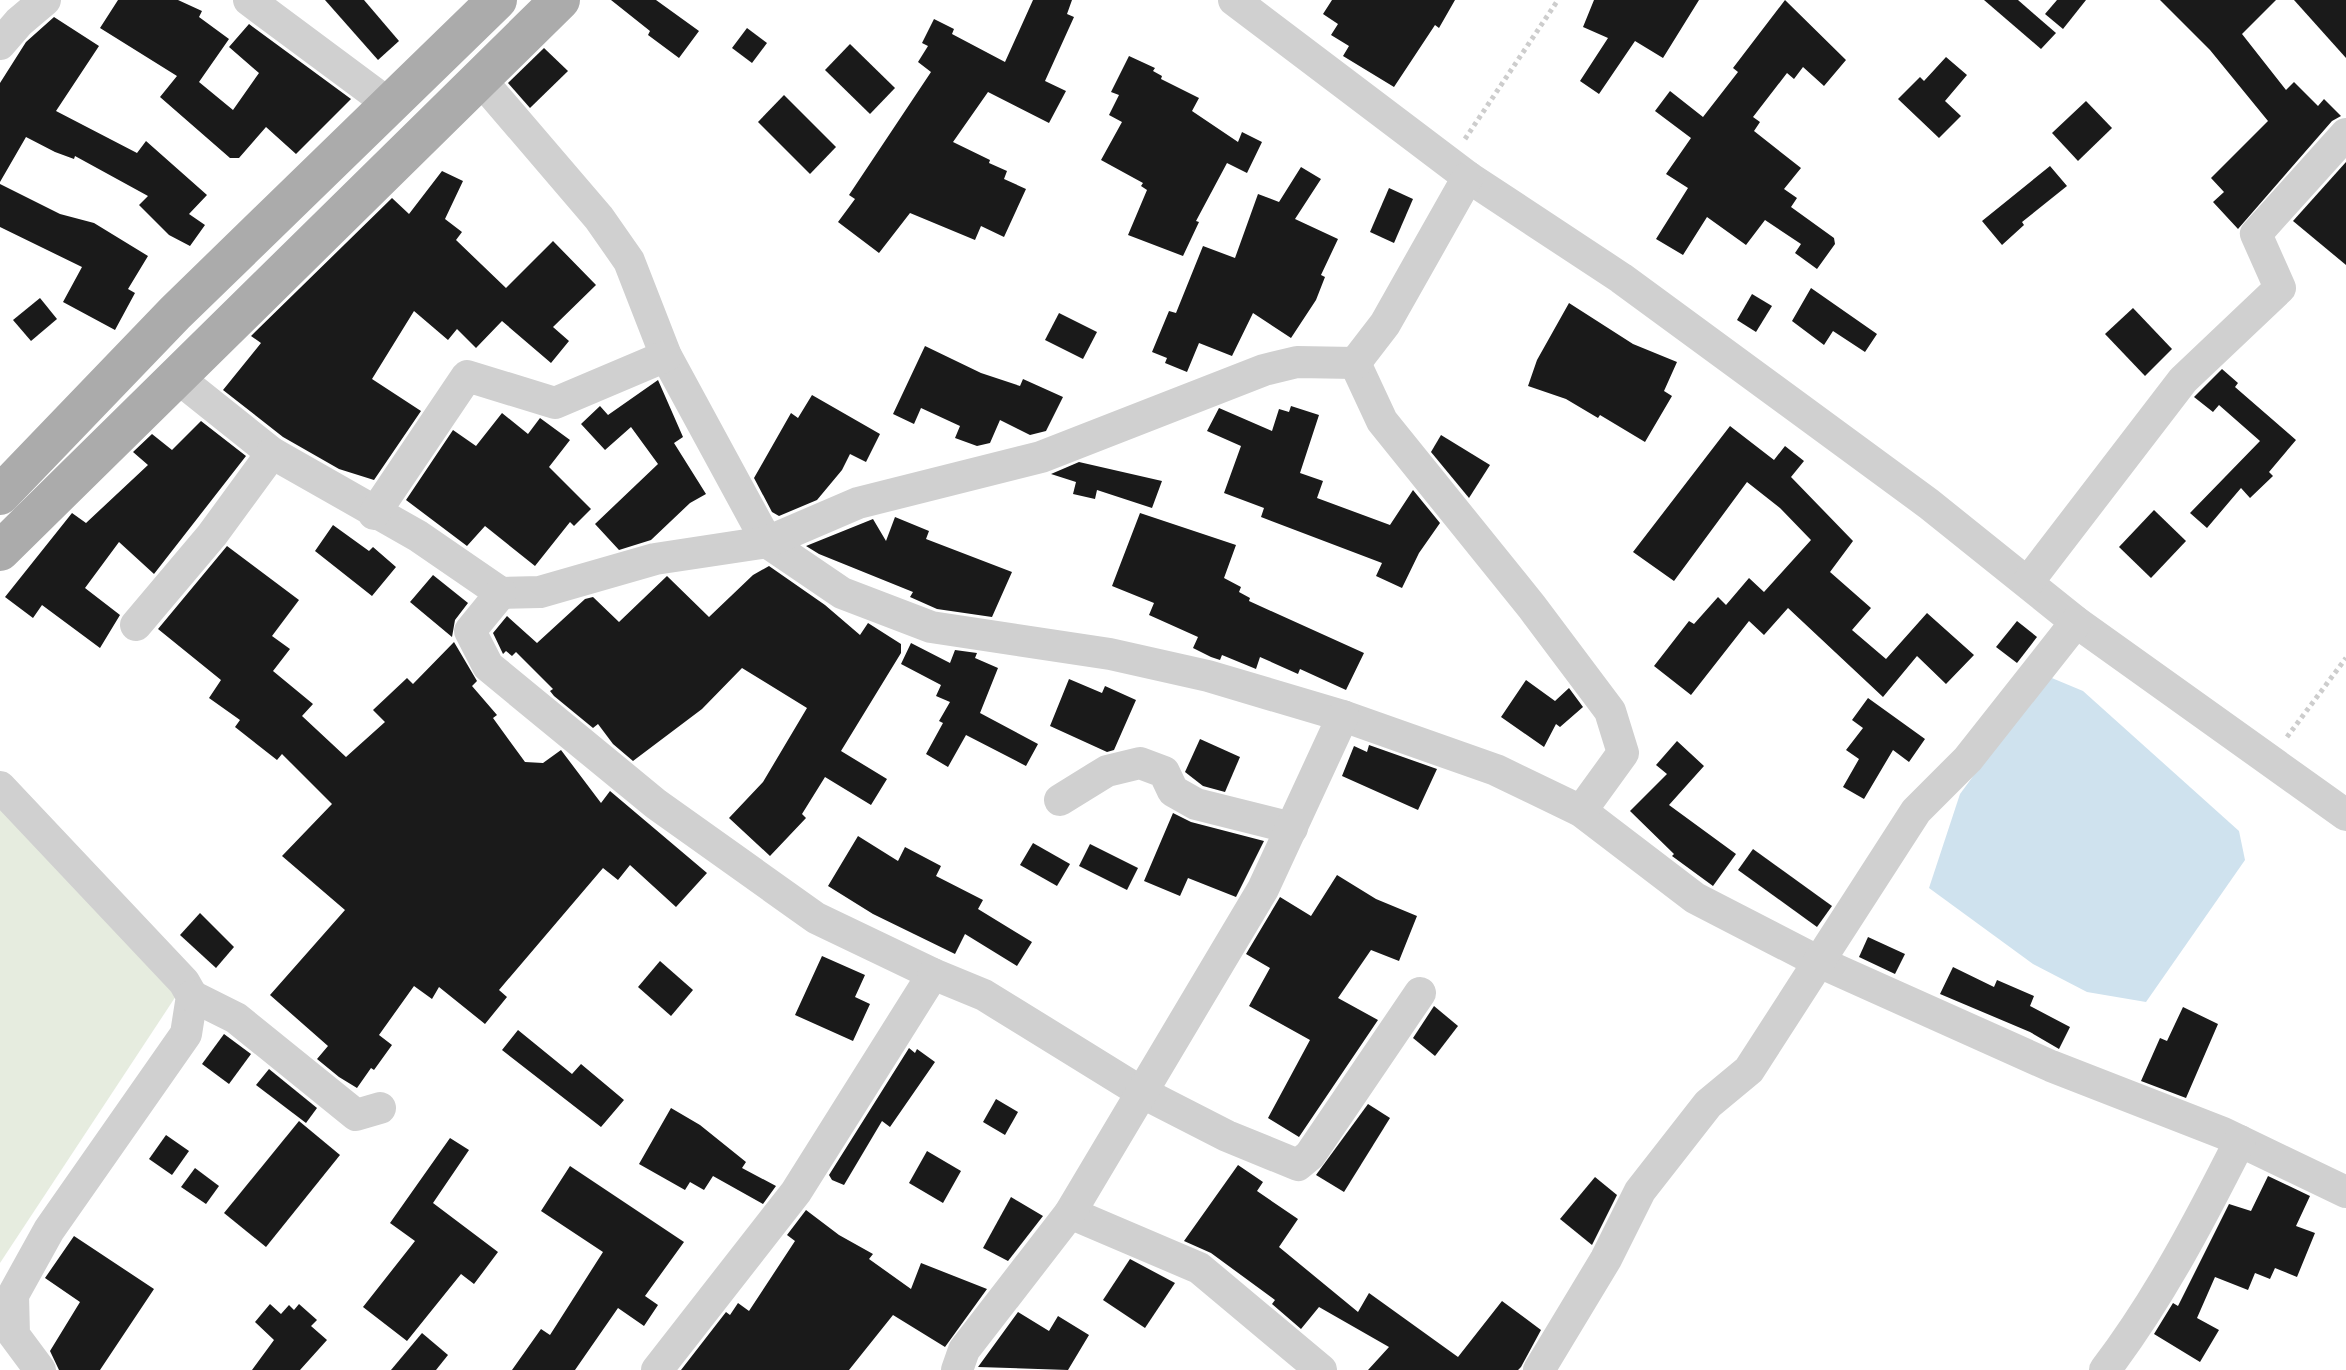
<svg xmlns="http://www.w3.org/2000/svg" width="2346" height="1370" font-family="Signika,sans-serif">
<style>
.green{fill:#e6ecdf}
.water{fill:#cfe2ee}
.building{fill:#1a1a1a}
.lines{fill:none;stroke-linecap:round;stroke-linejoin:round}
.path{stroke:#cdcdcd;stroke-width:5;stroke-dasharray:4 4;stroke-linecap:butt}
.minor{stroke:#d0d0d0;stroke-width:32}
.major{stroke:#ababab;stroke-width:40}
</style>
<rect width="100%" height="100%" fill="#fff"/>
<path class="green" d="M0,808L176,996L0,1263Z"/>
<path class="water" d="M2047,676L2083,691L2239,831L2245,860L2146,1002L2087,992L2033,964L1929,888L1960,794Z"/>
<g class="building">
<path d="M118,0H178L202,11L199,17L229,39L199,82L233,110L259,73L229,47L249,24L351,99L296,154L266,127L239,158H230L160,97L177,76L100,28Z"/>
<path d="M325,0H364L399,41L378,60Z"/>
<path d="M611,0H656L699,31L679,58L648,35L650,31Z"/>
<path d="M1033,0H1072L1067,14L1074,17L1045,81L1066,91L1049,123L988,92L953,142L990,160L989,163L1007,171L1004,179L1026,189L1004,237L981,226L975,240L910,213L879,253L838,222L855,199L849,195L931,72L918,62L928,46L922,43L934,19L954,29L952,34L1005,62Z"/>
<path d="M1332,0H1455L1439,28L1435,25L1394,87L1343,56L1349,46L1331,35L1338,24L1323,14Z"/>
<path d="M1594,0H1699L1663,58L1635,41L1599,94L1580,81L1608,38L1583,27Z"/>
<path d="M1785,0L1846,60L1824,86L1803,67L1794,79L1787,73L1753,117L1760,122L1754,131L1801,168L1784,189L1797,198L1791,207L1834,238L1835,244L1817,269L1795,253L1801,244L1765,220L1746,245L1707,217L1683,255L1656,239L1688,188L1666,174L1691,138L1655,111L1670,91L1703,117L1738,72L1733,68Z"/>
<path d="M1984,0H2018L2056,33L2041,49Z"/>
<path d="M2057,0H2086L2063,29L2045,14Z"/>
<path d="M2160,0H2276L2242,34L2286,90L2294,82L2318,106L2324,99L2341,116L2332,121L2238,229L2213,202L2224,192L2211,178L2268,121L2210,50Z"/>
<path d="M2294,0H2346V58Z"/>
<path d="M54,17L99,46L56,111L137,153L146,141L207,195L189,214L205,225L190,246L169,235L139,205L148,196L75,156L74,159L55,152L26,137L0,182V83L26,42Z"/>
<path d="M747,28L767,43L752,63L732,48Z"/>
<path d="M850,44L895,88L870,114L825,70Z"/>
<path d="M544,48L568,71L530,108L508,83Z"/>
<path d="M1129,56L1155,68L1153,71L1162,76L1161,79L1199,98L1192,111L1238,142L1242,132L1262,142L1247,173L1227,163L1196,221L1199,222L1183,256L1128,235L1147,190L1141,186L1143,183L1101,160L1122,122L1109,115L1119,95L1111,92Z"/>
<path d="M1946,57L1967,75L1945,101L1961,116L1939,138L1898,99L1920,77L1924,81Z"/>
<path d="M784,95L836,147L810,174L758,122Z"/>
<path d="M2086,101L2112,128L2078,161L2052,133Z"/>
<path d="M2346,162V265L2293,221Z"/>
<path d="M2050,166L2067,186L2022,222L2024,225L2002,245L1982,221Z"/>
<path d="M1301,167L1321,179L1295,219L1338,239L1321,275L1325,277L1316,300L1291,338L1253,313L1232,356L1199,343L1187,372L1165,363L1167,358L1152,352L1169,311L1176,313L1203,246L1235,258L1258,194L1279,202Z"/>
<path d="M442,171L463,181L445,219L462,232L456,240L506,288L553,241L596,285L553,327L569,341L551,363L502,321L476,348L457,329L448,340L414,311L372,379L421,411L374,480L339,469L283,437L223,390L261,343L251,336L392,198L409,214Z"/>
<path d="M0,184L60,214L94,223L148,256L128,289L135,293L115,330L63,302L82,267L0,227Z"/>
<path d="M1389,188L1413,199L1394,243L1370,232Z"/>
<path d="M1811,288L1877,334L1865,352L1833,331L1824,345L1792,321Z"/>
<path d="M1752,294L1772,306L1756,332L1737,320Z"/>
<path d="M40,298L57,319L31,341L13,320Z"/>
<path d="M1569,303L1633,344L1677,362L1664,391L1672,396L1645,442L1600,415L1598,418L1566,399L1528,386L1537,360Z"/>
<path d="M2133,308L2172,349L2145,376L2105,334Z"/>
<path d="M1059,313L1097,332L1083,359L1045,340Z"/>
<path d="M925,346L981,373L1020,386L1023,379L1063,397L1046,431L1030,435L1000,420L990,443L977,446L955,438L960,426L921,408L914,424L893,414Z"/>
<path d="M2222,369L2238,383L2235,387L2296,440L2269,472L2273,476L2250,498L2241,488L2207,528L2190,513L2260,441L2219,405L2213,412L2194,397Z"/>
<path d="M658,380L683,437L674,443L706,494L690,503L651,540L619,550L595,524L658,464L631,427L605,450L581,424L600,406L608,415Z"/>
<path d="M812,395L880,434L866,462L850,454L842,470L817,500L779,516L772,512L754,478L791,413L798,418Z"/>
<path d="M1291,406L1319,415L1300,473L1323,481L1317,498L1390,525L1413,490L1440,523L1419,553L1402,588L1376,576L1382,563L1261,517L1264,508L1224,493L1241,446L1207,431L1219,408L1272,431L1279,409L1289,412Z"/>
<path d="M502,413L528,434L540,418L570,440L549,467L591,509L574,526L570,522L535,566L485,526L467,546L406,500L453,430L476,446Z"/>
<path d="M201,421L246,456L154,574L119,542L85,588L120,615L100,648L42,605L33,618L5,597L72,513L86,523L148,465L133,452L152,434L172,450Z"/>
<path d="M1730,426L1774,460L1785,446L1804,461L1791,477L1853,541L1830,572L1871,608L1852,630L1886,659L1927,613L1974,655L1946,684L1917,656L1883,697L1788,608L1764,635L1749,621L1691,695L1654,666L1689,621L1694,624L1718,597L1726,605L1749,578L1764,592L1811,540L1780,508L1747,482L1674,581L1633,552Z"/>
<path d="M1441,435L1490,465L1469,498L1431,452Z"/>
<path d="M1079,462L1162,481L1152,508L1097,490L1095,499L1073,494L1076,482L1051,474Z"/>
<path d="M2154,510L2186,541L2151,578L2119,547Z"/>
<path d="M1140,513L1236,545L1224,578L1241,587L1239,592L1250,598L1249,601L1364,653L1346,690L1300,669L1298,674L1260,657L1256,669L1222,655L1220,660L1211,657L1193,648L1198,637L1149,615L1154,603L1112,586Z"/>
<path d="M895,517L929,531L926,539L1012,572L992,617L937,609L910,597L913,592L819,554L806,546L873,519L886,541Z"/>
<path d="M333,525L369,551L373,547L396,567L372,596L315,551Z"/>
<path d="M227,546L299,600L272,636L290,649L273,671L313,704L302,716L346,757L385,722L373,710L407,678L413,684L454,642L477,681L472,686L497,715L493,718L525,762L543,763L561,750L601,803L610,791L707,873L676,907L630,865L618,880L603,868L499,990L507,997L485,1024L439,987L432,999L414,986L379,1035L392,1045L374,1070L371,1068L357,1088L339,1077L317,1059L328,1046L270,995L345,910L282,856L332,804L282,754L277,760L235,727L240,720L209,698L221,680L158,629Z"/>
<path d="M769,566L825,605L860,635L868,623L901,644V653L841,751L887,779L871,805L825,777L802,814L806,818L770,856L729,818L763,782L807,708L742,668L702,709L633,761L613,744L598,724L593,728L554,696L550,691L553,689L516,652L512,656L506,651L503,654L493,633L507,616L537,643L585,599L593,597L619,622L667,576L709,617L753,575Z"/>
<path d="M433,575L468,603L455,620L452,637L410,602Z"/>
<path d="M2017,621L2037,637L2017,663L1996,647Z"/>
<path d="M911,643L950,663L955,650L977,653L975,658L998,668L980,713L1038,744L1026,766L966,735L948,767L926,754L943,723L939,721L950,702L936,696L941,685L901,664Z"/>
<path d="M1069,679L1102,693L1105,686L1136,700L1114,750L1107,752L1050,726Z"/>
<path d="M1526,680L1555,701L1569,688L1583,707L1560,727L1556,724L1544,747L1501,717Z"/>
<path d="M1868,698L1925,739L1909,762L1893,750L1864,799L1843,787L1859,759L1846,750L1863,728L1852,720Z"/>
<path d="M1200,739L1240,757L1225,792L1203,786L1185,772Z"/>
<path d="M1677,741L1704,766L1669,805L1736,854L1713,886L1672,856L1674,854L1630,811L1667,774L1656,765Z"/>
<path d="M1369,745L1437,769L1418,810L1342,776L1354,746L1367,752Z"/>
<path d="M1173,813L1191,822L1264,841L1236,897L1188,878L1180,896L1144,881Z"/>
<path d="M858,836L898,861L905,847L941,866L936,876L983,900L978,909L1032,942L1017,966L965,934L955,954L873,914L828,886Z"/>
<path d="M1033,843L1070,864L1057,886L1020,865Z"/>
<path d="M1090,844L1138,868L1127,890L1079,866Z"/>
<path d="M1753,849L1832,906L1817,927L1738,870Z"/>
<path d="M1337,875L1376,899L1417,916L1399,961L1371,950L1338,998L1378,1020L1299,1137L1268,1118L1310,1040L1249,1006L1270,968L1246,954L1280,897L1311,916Z"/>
<path d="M200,913L234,947L216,968L180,935Z"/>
<path d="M1868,937L1905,954L1895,974L1859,957Z"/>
<path d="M822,956L865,975L855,997L870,1004L853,1041L795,1015Z"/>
<path d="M660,961L693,990L671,1016L638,987Z"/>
<path d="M1953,967L1994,987L1997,980L2034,996L2030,1006L2070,1027L2059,1049L2030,1032L1940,994Z"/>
<path d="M1434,1006L1458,1026L1435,1056L1413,1038Z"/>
<path d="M2183,1007L2218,1024L2186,1098L2141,1081L2160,1038L2167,1041Z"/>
<path d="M518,1030L572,1074L581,1064L624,1100L601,1127L502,1050Z"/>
<path d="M224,1034L251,1054L229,1084L202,1064Z"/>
<path d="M909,1048L915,1053L917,1049L935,1062L890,1127L882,1121L844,1185L832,1180L829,1175Z"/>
<path d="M269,1069L317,1108L306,1123L256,1085Z"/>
<path d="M996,1099L1018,1112L1005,1135L983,1122Z"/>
<path d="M1368,1104L1390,1118L1344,1192L1316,1175Z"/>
<path d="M671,1108L700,1125L746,1162L742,1168L776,1186L763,1204L713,1176L704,1190L690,1182L685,1190L639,1164Z"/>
<path d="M299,1121L340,1155L266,1247L224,1213Z"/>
<path d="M166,1135L189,1151L172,1175L149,1159Z"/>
<path d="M450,1138L469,1150L433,1203L498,1252L474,1284L461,1274L407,1341L363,1307L415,1241L390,1223Z"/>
<path d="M927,1151L961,1171L943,1203L909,1183Z"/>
<path d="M1238,1165L1263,1182L1257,1191L1298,1219L1279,1247L1358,1312L1369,1293L1458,1357L1502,1301L1541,1330L1521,1367L1518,1370H1368L1389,1347L1319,1307L1301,1329L1272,1304L1275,1300L1211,1253L1184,1241Z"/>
<path d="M570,1166L684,1242L645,1296L658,1305L644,1326L618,1308L575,1370H512L541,1329L550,1335L603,1252L541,1211Z"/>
<path d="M195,1168L219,1186L206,1204L181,1187Z"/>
<path d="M2268,1176L2310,1196L2296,1226L2315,1233L2297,1277L2275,1268L2270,1279L2255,1273L2248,1290L2215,1277L2197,1318L2219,1330L2200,1362L2154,1334L2173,1303L2178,1306L2229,1204L2251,1211Z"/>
<path d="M1595,1177L1617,1195L1592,1245L1560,1219Z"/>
<path d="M1011,1197L1043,1216L1008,1261L983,1248Z"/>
<path d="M806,1210L839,1235L873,1254L869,1259L911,1289L921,1263L987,1289L945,1347L893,1315L849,1370H681L726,1312L730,1315L738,1303L749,1311L795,1241L787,1235Z"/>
<path d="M74,1236L154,1289L100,1370H59L50,1351L80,1302L45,1278Z"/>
<path d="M1130,1259L1175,1283L1145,1328L1103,1300Z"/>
<path d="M270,1304L281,1314L289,1305L294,1310L299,1304L317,1320L311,1326L327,1340L300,1370H252L274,1340L255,1322Z"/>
<path d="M1018,1312L1049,1331L1058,1316L1089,1335L1068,1370L978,1367Z"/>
<path d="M422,1333L448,1355L436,1370H391Z"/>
</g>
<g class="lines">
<g class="path">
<path d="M1465,139L1558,0"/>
<path d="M2287,737L2346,658"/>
</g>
<g class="minor">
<path d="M249,0L389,104"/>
<path d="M1234,0L1468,177L1621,278L1929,504L2076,622L2346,815"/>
<path d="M0,44L19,22L45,0"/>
<path d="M480,79L599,218L629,261L666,356L767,542L842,593L931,627L1110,654L1208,676L1343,716L1496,770L1581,811L1695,898L1819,962L2051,1066L2223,1133L2346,1192"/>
<path d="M1355,363L1382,421L1532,607L1610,711L1623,753L1581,811"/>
<path d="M178,378L272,453L418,536L501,593L540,592L655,559L767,542L858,503L1041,457L1264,370L1297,362L1355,363L1385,324L1468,177"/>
<path d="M374,514L467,376L555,403L666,356"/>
<path d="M2028,582L2183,380L2280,288L2256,234L2346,134"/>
<path d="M501,593L470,631L488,666L656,804L816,918L933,974L796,1192L657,1370"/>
<path d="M136,625L212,535L272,453"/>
<path d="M0,787L184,982L192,996L186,1034L49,1230L13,1295L14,1335L40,1370"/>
<path d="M1060,800L1107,771L1140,763L1164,772L1173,791L1196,804L1292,828"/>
<path d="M933,974L984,995L1141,1092L1227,1136L1298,1165L1310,1155L1420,993"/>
<path d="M192,996L236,1018L356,1115L380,1108"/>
<path d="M1070,1213L1199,1268L1321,1370"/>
<path d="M957,1370L964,1350L1070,1213L1263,889L1343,716"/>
<path d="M1539,1370L1606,1259L1640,1191L1708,1104L1749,1070L1916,811L1968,759L2076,622"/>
<path d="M2105,1370C2159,1299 2200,1220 2240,1141"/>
</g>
<g class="major">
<path d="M0,495L175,313L497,0"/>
<path d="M0,551L560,0"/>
</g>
</g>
</svg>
